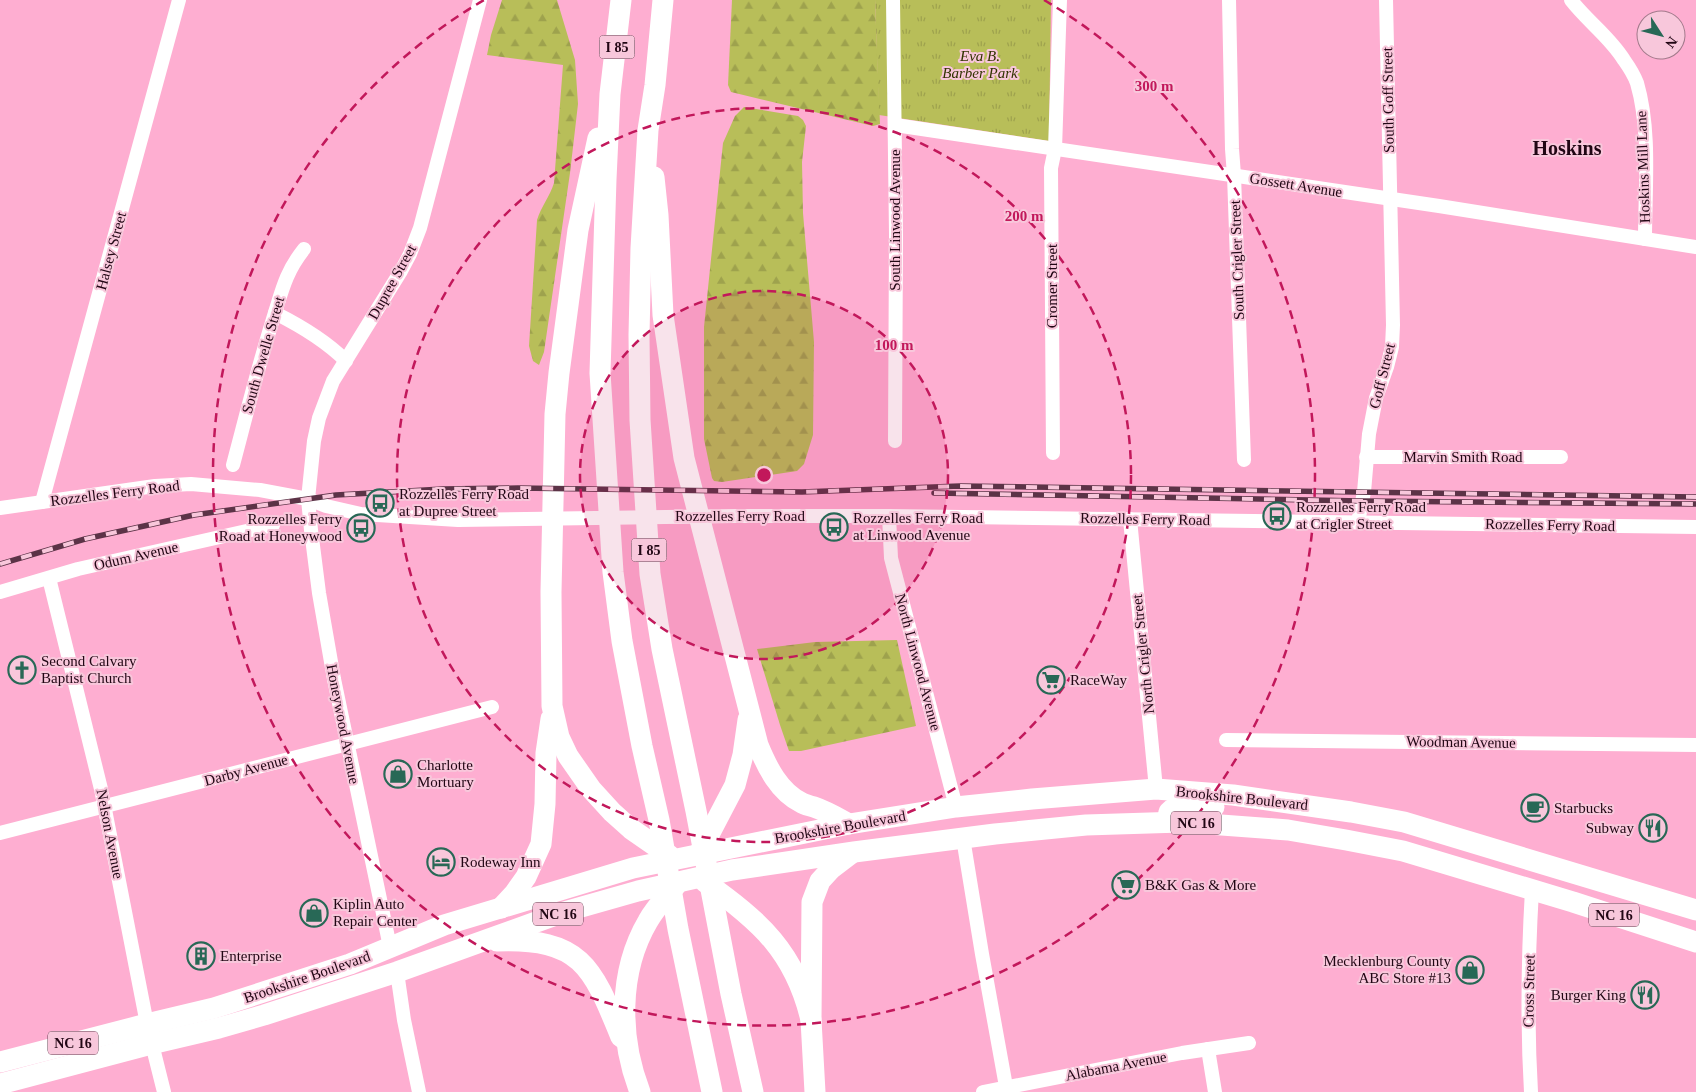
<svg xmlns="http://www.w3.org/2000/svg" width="1696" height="1092" font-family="'Times New Roman',serif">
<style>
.forest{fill:url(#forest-firs)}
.park{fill:url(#park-tufts)}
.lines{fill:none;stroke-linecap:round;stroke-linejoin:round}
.minor{stroke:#fff;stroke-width:14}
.highway{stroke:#fff;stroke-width:21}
.rail-casing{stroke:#5c3347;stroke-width:5.5}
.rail{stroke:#f8c7db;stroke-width:4;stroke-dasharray:11;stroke-linecap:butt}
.ring{fill:none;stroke:#c2185b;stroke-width:2.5;stroke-dasharray:9 6}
.labels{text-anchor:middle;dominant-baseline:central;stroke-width:4;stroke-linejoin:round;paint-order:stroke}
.shield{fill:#f8c7db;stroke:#624050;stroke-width:1}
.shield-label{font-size:14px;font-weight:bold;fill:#210614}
.park-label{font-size:15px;font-style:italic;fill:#313300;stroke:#f8c7db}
.street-label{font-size:15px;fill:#210614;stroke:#f8c7db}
.poi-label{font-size:15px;fill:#210614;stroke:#f8c7db;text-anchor:start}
.district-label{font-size:20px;font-weight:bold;fill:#210614;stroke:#f8c7db}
.centre{fill:#c2185b;stroke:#f8c7db;stroke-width:2.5}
.ring-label{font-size:15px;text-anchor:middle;font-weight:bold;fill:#c2185b;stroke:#f8c7db;stroke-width:4;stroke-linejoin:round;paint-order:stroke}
</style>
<defs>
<pattern id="forest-firs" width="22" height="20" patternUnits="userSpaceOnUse" patternTransform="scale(1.25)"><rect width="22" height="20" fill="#b8be59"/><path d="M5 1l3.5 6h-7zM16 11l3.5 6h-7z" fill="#9ea24d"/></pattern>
<pattern id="park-tufts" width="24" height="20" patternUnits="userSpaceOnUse" patternTransform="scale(1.25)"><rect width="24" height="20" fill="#b8be59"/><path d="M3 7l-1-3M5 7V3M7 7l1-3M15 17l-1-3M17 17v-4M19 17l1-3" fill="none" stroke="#9ea24d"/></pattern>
</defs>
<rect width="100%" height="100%" fill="#feaed1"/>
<g class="forest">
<path d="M502,0H557L575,60L578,104L570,173L544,352L539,365L533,361L529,346L537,220C541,207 550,196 554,183L563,65L487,55L491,35Z"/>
<path d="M732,0H875L880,124L873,126L731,92L728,85Z"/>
<path d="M744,107L798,116L803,120L806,126L802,162L803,213L814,342L813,435L804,464L797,471L722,482L714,481L712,478L704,439V327L723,143L735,116Z"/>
<path d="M897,640L916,726L801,751H789L780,725L757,649L815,642Z"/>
</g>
<path class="park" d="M875,0H1051L1049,141L879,115Z"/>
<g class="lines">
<g class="minor">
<path d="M893,0L896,235L895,441"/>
<path d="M1229,0L1232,149L1234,175L1244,460"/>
<path d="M1571,0C1587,21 1610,37 1624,60C1629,67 1634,75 1637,83C1651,131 1645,189 1645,239"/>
<path d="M895,125L1439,206L1696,247"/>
<path d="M275,313C301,326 325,340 346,361"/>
<path d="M1053,453L1051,168L1055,149L1060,0"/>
<path d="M1366,457H1561"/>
<path d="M233,465C246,416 258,367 273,319C282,291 285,273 304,249"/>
<path d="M42,502L179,0"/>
<path d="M0,508L155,486L191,484L260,490L308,499L326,506L361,514L458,520L736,516H889L1696,527"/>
<path d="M889,516L891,558L956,807"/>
<path d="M1130,519L1156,789"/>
<path d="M1358,522L1364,492L1369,434L1376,398L1387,367L1392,347L1393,325L1386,0"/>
<path d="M49,578L101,789L147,1024L164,1092"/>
<path d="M0,592L78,569L273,525"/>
<path d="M1226,740L1696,745"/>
<path d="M0,833L492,707"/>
<path d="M963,838L982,954L1007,1092"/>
<path d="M390,947L334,679L319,593L311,530L308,499L314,441L319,418L333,381L401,271L410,254L420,228L480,0"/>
<path d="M397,972L404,1020L419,1092"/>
<path d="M1208,1049L1215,1092"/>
<path d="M983,1092L1182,1053L1249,1043"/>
<path d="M1531,1092C1527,1024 1528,957 1532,890"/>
</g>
<g class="highway">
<path d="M621,0L610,94L606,179L600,373L613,572L622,641L642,746L659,820L678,929L712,1092"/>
<path d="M663,0L655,85L648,130L641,248L639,335L640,420L650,574L662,649L696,811L731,994L753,1092"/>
<path d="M598,138L578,230L559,373L555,414L551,592L552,706L559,737L568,756L591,789L612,812L631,829L670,856"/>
<path d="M654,177L658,215L663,315L684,458L758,745C767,767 779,792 802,803C806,805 810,806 814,807C826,811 838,818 849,824"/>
<path d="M1167,822L1169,812C1179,801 1201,807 1214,807"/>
<path d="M700,852L735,785L743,755L748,720"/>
<path d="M705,882C760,921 795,952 811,1020"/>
<path d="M501,908L514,894L526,877L541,844L545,804L546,753L551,719"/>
<path d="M497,941C581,938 592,966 621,1037"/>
<path d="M0,1062L147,1024L214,1008L350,964L444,925L633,868L849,824L956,807L1032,799L1156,789L1233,795L1351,812L1404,822L1696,910"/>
<path d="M0,1084L151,1044L219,1028L264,1015L397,972L564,912L638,891L732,870L854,852L995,834L1086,825L1181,822L1288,830L1346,840L1403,851L1573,902L1696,942"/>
<path d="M640,1092C619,1038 618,972 648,921C655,908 667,896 676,885"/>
<path d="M815,1092L811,1020L812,902L820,881L831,869L852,853"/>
</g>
<g class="rail-casing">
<g id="rail">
<path d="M934,493L1362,501L1696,504"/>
<path d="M0,564L85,539L194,515L336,495L443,489L518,488L802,492L960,486L1696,497"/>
</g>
</g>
<use href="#rail" class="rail"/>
</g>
<circle cx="764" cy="475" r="184" fill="#c2185b" fill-opacity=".12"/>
<g class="ring">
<circle cx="764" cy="475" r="184"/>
<circle cx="764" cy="475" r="367"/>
<path d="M1044 0A551 551 0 1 1 484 0"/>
</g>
<defs>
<g id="bus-ring" transform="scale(1.4375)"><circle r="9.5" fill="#f8c7db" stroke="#286856" stroke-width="1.5"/><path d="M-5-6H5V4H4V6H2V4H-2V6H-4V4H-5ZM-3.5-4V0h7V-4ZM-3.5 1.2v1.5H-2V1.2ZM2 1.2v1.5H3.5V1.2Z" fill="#286856"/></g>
<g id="church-ring" transform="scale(1.4375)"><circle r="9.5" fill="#f8c7db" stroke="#286856" stroke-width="1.5"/><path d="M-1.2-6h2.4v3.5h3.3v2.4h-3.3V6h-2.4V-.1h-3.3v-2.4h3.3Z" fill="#286856"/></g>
<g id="supermarket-ring" transform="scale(1.4375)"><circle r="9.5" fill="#f8c7db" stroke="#286856" stroke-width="1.5"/><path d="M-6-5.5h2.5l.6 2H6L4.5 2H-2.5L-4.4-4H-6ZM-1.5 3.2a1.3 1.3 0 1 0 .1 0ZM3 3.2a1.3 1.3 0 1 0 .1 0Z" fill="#286856"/></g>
<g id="shop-ring" transform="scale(1.4375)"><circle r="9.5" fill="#f8c7db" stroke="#286856" stroke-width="1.5"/><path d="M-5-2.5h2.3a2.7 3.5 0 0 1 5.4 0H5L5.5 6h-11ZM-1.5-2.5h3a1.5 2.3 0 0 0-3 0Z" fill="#286856"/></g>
<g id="cafe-ring" transform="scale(1.4375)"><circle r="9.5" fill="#f8c7db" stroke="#286856" stroke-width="1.5"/><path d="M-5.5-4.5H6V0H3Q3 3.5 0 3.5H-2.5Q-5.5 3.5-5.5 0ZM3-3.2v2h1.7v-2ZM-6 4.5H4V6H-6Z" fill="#286856"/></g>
<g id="restaurant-ring" transform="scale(1.4375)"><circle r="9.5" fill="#f8c7db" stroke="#286856" stroke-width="1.5"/><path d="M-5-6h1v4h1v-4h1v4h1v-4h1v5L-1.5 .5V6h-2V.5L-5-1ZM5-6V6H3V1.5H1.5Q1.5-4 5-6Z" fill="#286856"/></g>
<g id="hotel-ring" transform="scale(1.4375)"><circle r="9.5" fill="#f8c7db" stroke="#286856" stroke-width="1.5"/><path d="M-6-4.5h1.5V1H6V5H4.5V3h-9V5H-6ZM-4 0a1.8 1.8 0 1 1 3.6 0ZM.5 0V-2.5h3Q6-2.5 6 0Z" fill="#286856"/></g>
<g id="building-ring" transform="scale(1.4375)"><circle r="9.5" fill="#f8c7db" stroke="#286856" stroke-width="1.5"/><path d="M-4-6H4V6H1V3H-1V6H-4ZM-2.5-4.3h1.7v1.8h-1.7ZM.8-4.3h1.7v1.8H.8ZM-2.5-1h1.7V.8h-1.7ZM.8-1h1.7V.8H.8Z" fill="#286856"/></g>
</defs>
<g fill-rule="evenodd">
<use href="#bus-ring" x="380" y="503"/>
<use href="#bus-ring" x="1277" y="516"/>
<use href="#bus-ring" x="834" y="527"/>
<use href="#bus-ring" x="361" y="528"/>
<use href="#church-ring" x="22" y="670"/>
<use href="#supermarket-ring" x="1051" y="680"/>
<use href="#shop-ring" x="398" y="774"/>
<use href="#cafe-ring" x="1535" y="808"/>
<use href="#restaurant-ring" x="1653" y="828"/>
<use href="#hotel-ring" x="441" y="862"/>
<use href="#supermarket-ring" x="1126" y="885"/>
<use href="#shop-ring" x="314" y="913"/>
<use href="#building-ring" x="201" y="956"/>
<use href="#shop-ring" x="1470" y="970"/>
<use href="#restaurant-ring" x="1645" y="995"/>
</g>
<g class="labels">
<g class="shield">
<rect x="599.5" y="35.5" width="35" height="23" rx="4"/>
<rect x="631.5" y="538.5" width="35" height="23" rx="4"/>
<rect x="1171" y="811.5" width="50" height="23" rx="4"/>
<rect x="533" y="902.5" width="50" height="23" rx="4"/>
<rect x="1589" y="903.5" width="50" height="23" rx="4"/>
<rect x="48" y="1031.5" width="50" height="23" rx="4"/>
</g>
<g class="shield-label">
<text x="617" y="47">I 85</text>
<text x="649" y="550">I 85</text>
<text x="1196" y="823">NC 16</text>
<text x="558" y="914">NC 16</text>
<text x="1614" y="915">NC 16</text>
<text x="73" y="1043">NC 16</text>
</g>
<g class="park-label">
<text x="980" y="56">Eva B.<tspan x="980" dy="17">Barber Park</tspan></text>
</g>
<g class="street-label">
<text transform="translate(1388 100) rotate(-91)">South Goff Street</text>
<text transform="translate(1643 167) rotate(-92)">Hoskins Mill Lane</text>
<text transform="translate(1296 185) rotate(9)">Gossett Avenue</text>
<text transform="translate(895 220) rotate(-90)">South Linwood Avenue</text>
<text transform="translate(111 251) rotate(-75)">Halsey Street</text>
<text transform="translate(1237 260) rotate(-92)">South Crigler Street</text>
<text transform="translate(392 282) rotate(-61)">Dupree Street</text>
<text transform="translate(1052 286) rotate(-90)">Cromer Street</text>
<text transform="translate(263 355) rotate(-74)">South Dwelle Street</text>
<text transform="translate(1382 376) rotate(-76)">Goff Street</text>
<text x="1463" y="457">Marvin Smith Road</text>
<text transform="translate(115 493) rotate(-7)">Rozzelles Ferry Road</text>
<text x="740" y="516">Rozzelles Ferry Road</text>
<text transform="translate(1145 519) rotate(1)">Rozzelles Ferry Road</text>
<text transform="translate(1550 525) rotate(1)">Rozzelles Ferry Road</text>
<text transform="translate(136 556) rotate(-13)">Odum Avenue</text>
<text transform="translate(1143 654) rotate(-96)">North Crigler Street</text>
<text transform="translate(918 662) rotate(75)">North Linwood Avenue</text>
<text transform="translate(343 724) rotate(79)">Honeywood Avenue</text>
<text transform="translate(1461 742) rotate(1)">Woodman Avenue</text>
<text transform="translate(246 770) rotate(-15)">Darby Avenue</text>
<text transform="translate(1242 798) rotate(6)">Brookshire Boulevard</text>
<text transform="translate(840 827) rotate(-10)">Brookshire Boulevard</text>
<text transform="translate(110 834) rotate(79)">Nelson Avenue</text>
<text transform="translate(307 977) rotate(-19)">Brookshire Boulevard</text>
<text transform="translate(1529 991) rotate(-89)">Cross Street</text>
<text transform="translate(1116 1066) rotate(-11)">Alabama Avenue</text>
</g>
<g class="poi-label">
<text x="399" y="494">Rozzelles Ferry Road<tspan x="399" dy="17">at Dupree Street</tspan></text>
<text x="1296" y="507">Rozzelles Ferry Road<tspan x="1296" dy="17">at Crigler Street</tspan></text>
<text x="853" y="518">Rozzelles Ferry Road<tspan x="853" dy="17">at Linwood Avenue</tspan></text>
<text x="342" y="519" text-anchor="end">Rozzelles Ferry<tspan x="342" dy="17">Road at Honeywood</tspan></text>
<text x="41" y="661">Second Calvary<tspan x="41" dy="17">Baptist Church</tspan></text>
<text x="1070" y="680">RaceWay</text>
<text x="417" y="765">Charlotte<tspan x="417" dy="17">Mortuary</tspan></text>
<text x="1554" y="808">Starbucks</text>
<text x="1634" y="828" text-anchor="end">Subway</text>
<text x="460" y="862">Rodeway Inn</text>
<text x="1145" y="885">B&amp;K Gas &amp; More</text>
<text x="333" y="904">Kiplin Auto<tspan x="333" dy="17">Repair Center</tspan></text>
<text x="220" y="956">Enterprise</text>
<text x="1451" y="961" text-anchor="end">Mecklenburg County<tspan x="1451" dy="17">ABC Store #13</tspan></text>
<text x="1626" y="995" text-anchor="end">Burger King</text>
</g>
<g class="district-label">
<text x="1567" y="148">Hoskins</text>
</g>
</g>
<circle cx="764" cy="475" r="8" class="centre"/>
<g class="ring-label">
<text x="1154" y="91">300 m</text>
<text x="1024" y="221">200 m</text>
<text x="894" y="350">100 m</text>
</g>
<g transform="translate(1661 35) rotate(126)"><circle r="24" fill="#f8c7db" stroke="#a27a8b"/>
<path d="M0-4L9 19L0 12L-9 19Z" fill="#286856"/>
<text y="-8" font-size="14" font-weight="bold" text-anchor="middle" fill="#210614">N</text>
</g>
</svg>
